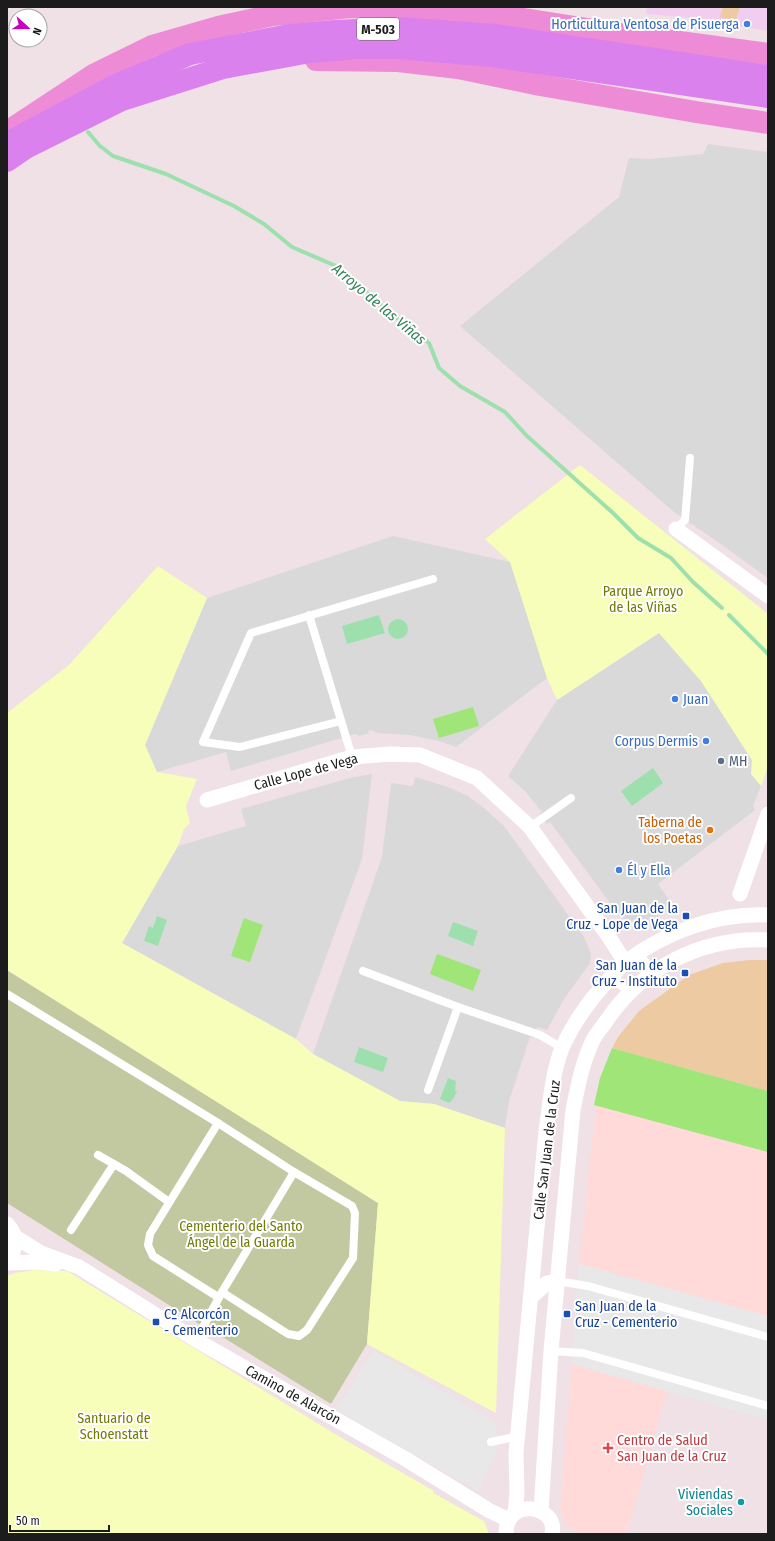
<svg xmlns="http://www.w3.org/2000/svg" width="775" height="1541" font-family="'Fira Sans Condensed',sans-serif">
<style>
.residential{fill:#dad9da}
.commercial{fill:#f1ceef}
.education{fill:#ffdad9}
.grass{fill:#eecaa2}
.cemetery{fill:#c2c9a0}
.park{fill:#f7feb9}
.pitch{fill:#9fe577}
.parking{fill:#e8e8e8}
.water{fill:#9de0ae}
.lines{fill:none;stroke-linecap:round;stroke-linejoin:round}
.stream{stroke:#9de0ae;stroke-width:4}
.service{stroke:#fff;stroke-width:8}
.minor{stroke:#fff;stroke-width:15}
.trunk{stroke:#ed8bd7;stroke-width:22}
.motorway{stroke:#db81ed;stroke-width:22}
.shop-dot{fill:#3f7fe0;stroke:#fff;stroke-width:1.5}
.service-dot{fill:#5c6f8a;stroke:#fff;stroke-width:1.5}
.food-dot{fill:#e8710a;stroke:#fff;stroke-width:1.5}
.transit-dot{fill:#1a4fb4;stroke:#fff;stroke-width:1.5}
.health-dot{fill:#e0444e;stroke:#fff;stroke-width:1.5}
.culture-dot{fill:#0f9aa8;stroke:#fff;stroke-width:1.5}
.labels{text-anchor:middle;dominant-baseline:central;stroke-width:4;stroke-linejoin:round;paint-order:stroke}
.shield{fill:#fff;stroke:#606060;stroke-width:1}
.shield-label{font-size:13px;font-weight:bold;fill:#1c1c1c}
.shop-label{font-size:14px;fill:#366cbe;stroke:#fff;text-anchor:end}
.park-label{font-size:14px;fill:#707c03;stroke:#fff}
.service-label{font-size:14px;fill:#4e5e75;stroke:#fff;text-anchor:start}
.street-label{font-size:14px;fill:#1c1c1c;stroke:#fff}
.food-label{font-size:14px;fill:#c56008;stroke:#fff;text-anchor:end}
.transit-label{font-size:14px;fill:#164399;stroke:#fff;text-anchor:end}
.health-label{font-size:14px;fill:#be3a42;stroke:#fff;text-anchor:start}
.culture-label{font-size:14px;fill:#0d838f;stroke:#fff;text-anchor:end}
.water-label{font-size:15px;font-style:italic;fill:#33825c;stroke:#fff}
</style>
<rect width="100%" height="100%" fill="#efe1e5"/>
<g class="residential">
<path d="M708,144L768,152V578L715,540L674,512L460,326L619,197L629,158L650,159L703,154Z"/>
<path d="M393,536L510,562L547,678L456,747L439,741L410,735L378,733L370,730L368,731L369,733L363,735L359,736L355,734L231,771L226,752L157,772L145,745L207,598Z"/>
<path d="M659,633L701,681L752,760L751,774L761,786L753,806L755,810L658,884L675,909L644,922H638L627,920L619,915L550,822L547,824L540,814L542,812L525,791L508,776L557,700Z"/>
<path d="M372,774L362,859L296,1039L122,943L178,846L246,826L241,809L350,778Z"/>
<path d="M415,777L448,787L468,796L484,808L504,826L584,937L591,954L590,963L564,999L547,1030L537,1027L533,1038L530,1037L509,1101L505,1128L434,1104L400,1101L313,1054L382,857L391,783L413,786Z"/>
</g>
<path class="commercial" d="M647,7H768V31L682,17L646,14Z"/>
<g class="education">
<path d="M596,1105L768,1152V1316L579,1264Z"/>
<path d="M572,1364L667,1391L627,1534H582L576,1532L564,1522L560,1505Z"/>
</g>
<g class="grass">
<path d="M723,7H740L735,22L720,17Z"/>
<path d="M749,960H768V1091L612,1048L618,1037L639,1011L689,975L723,963Z"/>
</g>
<path class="cemetery" d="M7,970L378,1203L367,1344L331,1404L208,1328L207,1329L7,1203Z"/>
<g class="park">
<path d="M580,465L768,614V766L761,786L751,774L752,760L701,681L659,633L557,700L547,678L510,562L485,539Z"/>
<path d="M158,566L207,598L145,745L157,772L197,779L186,806L190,823L184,829L178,846L122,943L296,1039L313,1054L400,1101L434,1104L505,1128L496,1413L367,1344L378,1203L7,970V713L69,665Z"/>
<path d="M34,1270L67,1271L345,1440L434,1491L433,1493L484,1521L489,1534H7V1276L15,1273Z"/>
</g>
<g class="pitch">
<path d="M473,707L479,726L439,738L433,719Z"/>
<path d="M244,918L263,925L250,962L231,956Z"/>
<path d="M437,954L481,970L473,991L430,974Z"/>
<path d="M612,1048L768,1091V1152L594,1105L600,1078Z"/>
</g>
<g class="parking">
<path d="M579,1264L768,1316V1420L572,1364Z"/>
<path d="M373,1350L496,1423L497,1451L478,1491L336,1410Z"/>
</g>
<g class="water">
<path d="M379,615L385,633L347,644L342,626Z"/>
<circle cx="398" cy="629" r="10"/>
<path d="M653,768L663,783L632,806L621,791Z"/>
<path d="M157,916L167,920L158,946L144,941L149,926L153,928Z"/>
<path d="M453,922L478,931L473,946L448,936Z"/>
<path d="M359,1047L388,1058L383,1072L354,1062Z"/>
<path d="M448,1078L456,1081L455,1091H457L454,1098L449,1103L440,1099Z"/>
</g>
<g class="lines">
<g class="stream">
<path d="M88,132L100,146L113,156L166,174L234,206L264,224L292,247L336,266L389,312L429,343L439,368L460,386L505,412L527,436L613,513L638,538L671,558L693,582L722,608"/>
<path d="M729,615L768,654"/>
</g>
<g class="service">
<path d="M676,529L685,520L690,458"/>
<path d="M309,615L352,757"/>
<path d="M341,721L240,747L203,742L251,633L433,579"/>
<path d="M530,827L571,798"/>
<path d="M637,954L646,962L650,974"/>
<path d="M363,971L458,1007L540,1035L562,1048"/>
<path d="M615,974L619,984L629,992"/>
<path d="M7,994L218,1123"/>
<path d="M428,1090L458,1007"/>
<path d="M98,1155L126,1171L169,1202"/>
<path d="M71,1230L114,1164"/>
<path d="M557,1281L588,1286L768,1337"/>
<path d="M218,1297L153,1256L148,1245L150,1234L218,1123L294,1172"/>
<path d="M196,1340L222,1292L288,1334L299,1336L307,1330L353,1258L355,1213L352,1206L294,1172L222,1292"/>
<path d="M551,1351L583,1353L768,1406"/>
<path d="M491,1442L518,1436"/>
</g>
<g class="minor">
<path d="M676,529L768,596"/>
<path d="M207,800L352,757L390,754L420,755L477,778L530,827L607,934L625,962"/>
<path d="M740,894L768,814"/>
<path d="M7,1224C18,1235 17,1250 7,1262"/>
<path d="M14,1236L41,1253L79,1267L196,1340L404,1458L490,1511L509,1520"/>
<path d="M7,1263L38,1262L56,1264"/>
<path d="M531,1297L547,1283L557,1281"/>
<path d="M541,1511L551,1351L573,1110C578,1086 582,1063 593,1040C596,1034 601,1028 605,1023C641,968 702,936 768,940"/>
<path d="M515,1513L517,1493L516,1453L546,1131C550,1103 552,1074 562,1048C574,1021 592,997 612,976C617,971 621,965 627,961C667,931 718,913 768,915"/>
<path d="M506,1534C505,1496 559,1505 552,1534"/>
</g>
<g class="trunk">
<path d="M316,60L398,61L458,68L540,85L696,112L768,123"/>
<path d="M7,132L95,74L152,46L218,27L273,15L350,7L409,8L485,13L607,32L768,54"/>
</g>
<g class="motorway">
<path d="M7,143L116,85L190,54L289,35L335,31L398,28L495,35L768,76"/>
<path d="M7,161L26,148L122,100L223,68L310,52L356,48H398L491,56L768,97"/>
</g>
</g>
<g class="shop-dot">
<circle cx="747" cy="24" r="4"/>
<circle cx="675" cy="699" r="4"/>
<circle cx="706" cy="741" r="4"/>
<circle cx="619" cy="870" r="4"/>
</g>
<circle class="service-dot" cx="721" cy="761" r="4"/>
<circle class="food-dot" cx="710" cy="830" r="4"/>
<g class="transit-dot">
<rect x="682" y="912" width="8" height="8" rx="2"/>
<rect x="681" y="969" width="8" height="8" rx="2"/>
<rect x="563" y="1310" width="8" height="8" rx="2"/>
<rect x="152" y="1318" width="8" height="8" rx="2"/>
</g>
<path class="health-dot" d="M606 1442h4v4h4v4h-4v4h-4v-4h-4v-4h4z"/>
<circle class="culture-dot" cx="741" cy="1502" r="4"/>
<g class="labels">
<rect class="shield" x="357" y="18" width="42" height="22" rx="3"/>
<g class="shield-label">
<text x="378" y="29">M-503</text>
</g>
<g class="shop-label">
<text x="739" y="24">Horticultura Ventosa de Pisuerga</text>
<text x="683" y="699" text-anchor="start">Juan</text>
<text x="698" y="741">Corpus Dermis</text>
<text x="627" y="870" text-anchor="start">Él y Ella</text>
</g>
<g class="park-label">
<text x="643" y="591">Parque Arroyo<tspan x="643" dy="16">de las Viñas</tspan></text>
<text x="241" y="1226">Cementerio del Santo<tspan x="241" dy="16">Ángel de la Guarda</tspan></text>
<text x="114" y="1418">Santuario de<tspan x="114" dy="16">Schoenstatt</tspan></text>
</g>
<g class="service-label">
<text x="729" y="761">MH</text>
</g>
<g class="street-label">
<text transform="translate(306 772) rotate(-15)">Calle Lope de Vega</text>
<text transform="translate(547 1150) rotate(-83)">Calle San Juan de la Cruz</text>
<text transform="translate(293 1395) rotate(29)">Camino de Alarcón</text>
</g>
<g class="food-label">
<text x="702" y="822">Taberna de<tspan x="702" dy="16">los Poetas</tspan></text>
</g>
<g class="transit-label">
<text x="678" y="908">San Juan de la<tspan x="678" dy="16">Cruz - Lope de Vega</tspan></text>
<text x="677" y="965">San Juan de la<tspan x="677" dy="16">Cruz - Instituto</tspan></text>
<text x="575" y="1306" text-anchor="start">San Juan de la<tspan x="575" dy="16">Cruz - Cementerio</tspan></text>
<text x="164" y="1314" text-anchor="start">Cº Alcorcón<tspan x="164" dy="16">- Cementerio</tspan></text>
</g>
<g class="health-label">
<text x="617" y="1440">Centro de Salud<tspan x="617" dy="16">San Juan de la Cruz</tspan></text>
</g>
<g class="culture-label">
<text x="733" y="1494">Viviendas<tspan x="733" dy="16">Sociales</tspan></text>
</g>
<g class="water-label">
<text transform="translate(379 304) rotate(40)">Arroyo de las Viñas</text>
</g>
</g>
<rect width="775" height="1541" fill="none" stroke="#1c1c1c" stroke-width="16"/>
<g transform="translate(28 28) rotate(111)"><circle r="19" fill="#ffffff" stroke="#a4a4a4"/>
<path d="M0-3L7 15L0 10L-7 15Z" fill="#c800c4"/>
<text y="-6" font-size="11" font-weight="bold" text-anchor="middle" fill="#1c1c1c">N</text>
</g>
<path d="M10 1525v6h99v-6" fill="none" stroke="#1c1c1c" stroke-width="2"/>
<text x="16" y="1525" font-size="12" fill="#1c1c1c" stroke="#ffffff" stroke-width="3" paint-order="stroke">50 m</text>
</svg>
